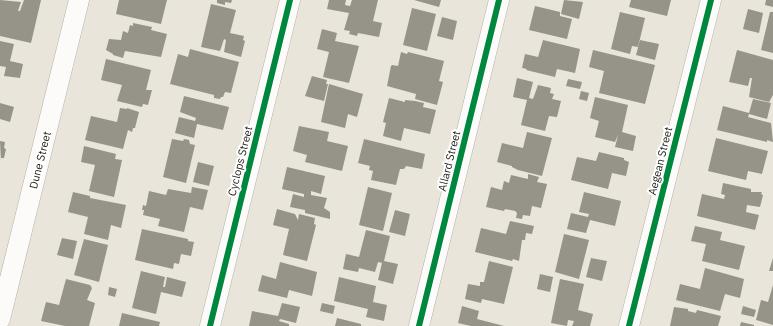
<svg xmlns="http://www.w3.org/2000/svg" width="773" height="326" font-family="'IBM Plex Sans',sans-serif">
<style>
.building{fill:#969388}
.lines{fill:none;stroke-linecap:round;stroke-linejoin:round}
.minor-casing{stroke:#b4b1a9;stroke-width:21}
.minor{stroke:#fcfbfa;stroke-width:20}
.cycleway-casing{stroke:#fff;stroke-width:8}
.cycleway{stroke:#00873e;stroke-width:6}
.labels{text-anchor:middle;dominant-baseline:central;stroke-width:4;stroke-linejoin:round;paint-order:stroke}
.street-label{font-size:11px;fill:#1c1a13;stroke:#fff}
</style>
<rect width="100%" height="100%" fill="#e9e5db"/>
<g class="building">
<path d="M0,0L21,2L18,11H20L24,0H41L31,43L0,36Z"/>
<path d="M119,0H167L161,24L116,14Z"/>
<path d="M217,0H232L231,3L225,2V5L217,3Z"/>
<path d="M329,0H346L345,5L350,6L352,0H378L373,21L382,23L379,37L358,33L357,36L349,34L350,31L344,30L349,13L327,9Z"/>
<path d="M414,0H441L439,7Z"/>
<path d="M564,0L583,2L579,19L561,14Z"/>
<path d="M631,0H671L667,16L629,7Z"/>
<path d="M766,0H773V7L765,5Z"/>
<path d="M211,4L236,10L230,33L244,36L243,40L245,41L241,57L224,52L226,40L224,39L220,51L201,47Z"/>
<path d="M535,6L560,12V16L572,19L567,39L529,30Z"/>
<path d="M412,8L436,14L427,51L403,45Z"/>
<path d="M748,9L763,13L759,33L743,29Z"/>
<path d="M620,12L645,18L638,47L632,46L630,54L611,49Z"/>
<path d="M770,12H773V53L761,50Z"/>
<path d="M442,17L457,21L453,40L437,36Z"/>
<path d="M133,23L152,27L151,30L167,34L161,57L125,51L123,58L113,55V54L106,50L109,39L121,40L123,31L128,33L130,25L133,26Z"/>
<path d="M322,29L337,33L335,41L359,46L349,83L323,77L329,52L317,49Z"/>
<path d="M543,40L580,49L575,73L557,69L555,77L526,70L527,69L522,68L525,54L538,57Z"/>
<path d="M640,40L659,44L655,60L636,55Z"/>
<path d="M0,41L14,44L10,61L23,64L20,78L4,76L6,67L0,66Z"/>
<path d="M190,49L239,62L231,93L225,92L223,97H221L220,99L214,98V95L170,84L178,54L188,57Z"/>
<path d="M593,50L655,65L645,104L599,93L604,71L589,67Z"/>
<path d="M737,50L773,60V95L769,102L749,97L752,78H750L748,86L729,82Z"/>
<path d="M401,52L407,54L408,52L444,61L439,81L443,82L437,105L415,99L416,94L387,86L391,66L392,65L398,66Z"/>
<path d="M106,59L151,70L146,90H152L148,105L143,104L142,107L117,101L122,85L101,80Z"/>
<path d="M312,76L327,80L326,84H328L324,101L305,96Z"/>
<path d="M517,78L533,82L529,98L533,99L538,85L551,88L550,93L554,94L552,99L561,101L557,117L549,116L545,131L521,125L527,100L513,97Z"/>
<path d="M568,79L582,82L580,89L566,86Z"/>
<path d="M329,84L363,94L357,117L348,114L345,128L321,122Z"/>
<path d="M581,91L589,93L587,101L579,99Z"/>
<path d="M184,96L229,107L223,130L197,124L194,138L175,133L179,117L195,121L196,118L180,112Z"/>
<path d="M595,97L628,105L622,132L636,136L633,151L615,147L618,135L615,142L595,137L599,121L590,118Z"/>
<path d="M389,98L405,102V100L415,101L424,103L423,107L436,110L430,134L404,128L401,141L383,136L386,123L383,122Z"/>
<path d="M753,99L771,103L767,119L749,114L748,117L771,123L773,142L767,140V142L717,130L723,106L749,113Z"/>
<path d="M0,103L14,107L10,122L0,119Z"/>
<path d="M120,108L127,109V108L139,112L135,128H133L132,132L128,130L123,149L85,140L91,116L117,122Z"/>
<path d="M299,126L329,132L327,141L348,146L342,171L305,162L307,155L293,151Z"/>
<path d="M527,132L552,138L542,176L518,170L512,167V166L497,162L502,143L523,148Z"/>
<path d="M716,138L768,151L762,174L748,171L746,180L708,171Z"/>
<path d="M172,139L183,141L184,139L189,140L190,144L195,145L186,183L163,177Z"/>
<path d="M364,139L425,154L422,169L406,166L404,169H400L396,185L371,180L373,171L369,170L370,166L358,163Z"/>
<path d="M0,141L5,142L4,148L6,149L4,158H1V161Z"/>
<path d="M84,146L116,154L115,159L122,160L114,197L89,191L95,165L81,162Z"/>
<path d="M599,152L624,158V160L629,162L626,176L612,173L608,189L571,180L577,157L596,161Z"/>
<path d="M198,162L214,166L209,186L193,182Z"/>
<path d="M287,167L325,176L321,194L311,191V195L327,198L324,208L330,212V219L305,213V210L290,207L293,194L304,197V194L282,189Z"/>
<path d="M528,174L539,177L537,182L547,184L541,208L532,206L530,216L523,215L522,219L516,218L517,213L515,211L505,209L504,211L486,207L491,187L502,190L504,181L509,183L511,175L528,179Z"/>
<path d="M723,183L751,189V192H762L761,194L763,195L760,207L747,205L746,212L759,215L755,230L697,216L702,194L724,199L725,195L721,194Z"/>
<path d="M192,187L208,190L203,210L190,207L184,232L158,226L160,219L143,215L144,210H142L143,205L146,206L149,191L166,195L168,189L191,193Z"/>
<path d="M368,187L392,193L383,231L359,225Z"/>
<path d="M73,192L90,196V198L126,205L121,228L111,225L108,240L84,234L88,217L68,212Z"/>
<path d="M584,192L621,201L615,226L590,220L586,233L567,229L571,213L588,217L589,214L579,212Z"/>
<path d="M277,209L295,214L298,220L299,214L315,218L314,224L316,225L307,261L283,255L289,229L273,225Z"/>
<path d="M395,210L410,214L405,236L389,232Z"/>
<path d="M510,221L534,226L532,234L526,233L525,240H522L519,261L513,259L512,261L475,252L481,228L506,234Z"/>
<path d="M695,226L722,232L720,240L745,246L739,270L702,261L706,244L691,241Z"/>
<path d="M142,229L188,239V241L194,242L191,256L181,254L179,264L174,263L173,269L135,260Z"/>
<path d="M366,230L390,236L384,261L398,264L393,284L378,280L382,263L378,262L375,272L359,268L358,272L343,269L346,254L359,257Z"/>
<path d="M564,234L589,240L579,279L555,272Z"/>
<path d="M62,238L77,241L73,259L57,255Z"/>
<path d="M84,239L108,245L99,282L74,275Z"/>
<path d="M591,258L607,261L602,281L586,277Z"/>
<path d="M773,258V271H769Z"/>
<path d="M489,261L513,267L504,304L482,299L481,303L465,299L468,284L480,286V282H484Z"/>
<path d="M280,262L317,272L312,296L289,290L287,298L258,291L262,275L276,279Z"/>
<path d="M705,268L744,279L740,298L725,294L720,311L676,300L680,284L700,289Z"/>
<path d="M141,271L165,277L163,287H165L167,277L186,282L182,297L161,292L156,314L132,308Z"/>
<path d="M540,274L553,277L550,292L537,289Z"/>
<path d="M339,277L376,286L373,302L387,305L384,321L366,317L368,309L334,301Z"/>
<path d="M66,279L90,285L92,288L87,300L95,303L89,326H65L41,321L46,302L59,305Z"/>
<path d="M560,279L584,284L578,310L593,314L590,326H572L574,321L568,320L567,326L551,323Z"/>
<path d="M773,285V325L756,320L761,300L768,302Z"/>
<path d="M109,287L117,289L115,297L108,295Z"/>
<path d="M282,303L300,307L296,323L280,319L279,321L289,324V326H249L252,311L278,316Z"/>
<path d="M322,303L335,306L333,314L320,311Z"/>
<path d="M462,306L479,311L477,319L504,326H471L458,323Z"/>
<path d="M743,306L756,310L754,317L741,314Z"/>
<path d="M674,307L688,309V311L696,313L697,310L721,316L718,326H670Z"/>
<path d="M122,313L160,322L159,326H119Z"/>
<path d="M337,318L361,324V326H335Z"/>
<path d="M741,322L754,325V326H740Z"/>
</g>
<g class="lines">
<g class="minor-casing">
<g id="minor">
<path d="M0,319L79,0"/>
<path d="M210,326L290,0"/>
<path d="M419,326L499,0"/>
<path d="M629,326L711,0"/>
</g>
</g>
<use href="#minor" class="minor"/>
<g class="cycleway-casing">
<g id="cycleway">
<path d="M210,326L290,0"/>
<path d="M419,326L499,0"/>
<path d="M629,326L711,0"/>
</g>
</g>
<use href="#cycleway" class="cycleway"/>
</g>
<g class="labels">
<g class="street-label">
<text transform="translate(40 160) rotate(-76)">Dune Street</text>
<text transform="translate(240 161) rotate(-76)">Cyclops Street</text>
<text transform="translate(449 161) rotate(-76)">Allard Street</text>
<text transform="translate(660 161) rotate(-76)">Aegean Street</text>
</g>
</g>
</svg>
